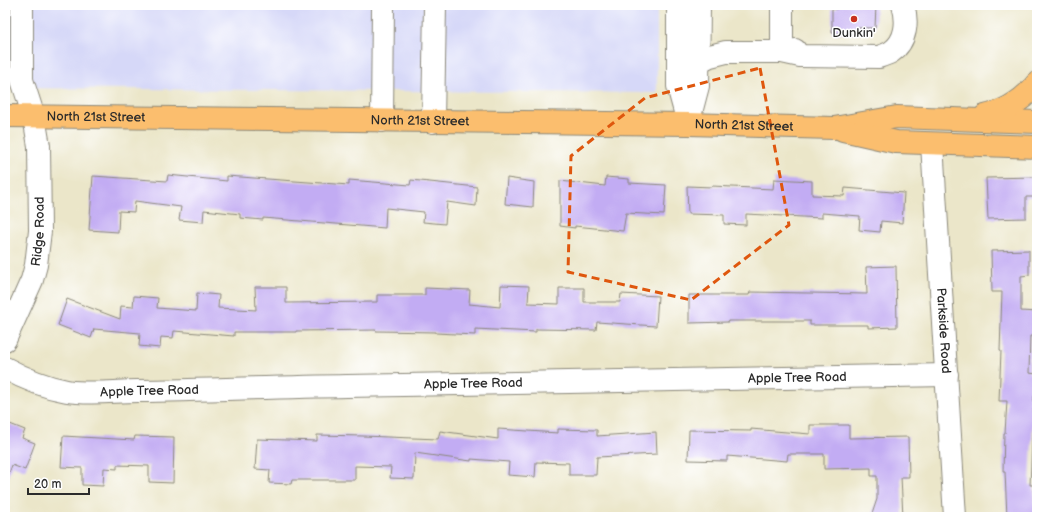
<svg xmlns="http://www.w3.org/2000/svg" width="1042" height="522" font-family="'Balsamiq Sans',sans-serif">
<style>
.built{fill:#d6d8f8}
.building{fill:#c2acf3}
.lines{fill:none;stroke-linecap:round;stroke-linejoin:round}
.minor-casing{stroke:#8b887a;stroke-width:24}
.major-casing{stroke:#8b887a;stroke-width:24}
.minor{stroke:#fff;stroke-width:22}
.major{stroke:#fbbe6e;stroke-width:22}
.marked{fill:none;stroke:#df570e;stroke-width:3;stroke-dasharray:8 5;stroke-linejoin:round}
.poi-dot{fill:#c8321e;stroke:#fff;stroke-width:1.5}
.labels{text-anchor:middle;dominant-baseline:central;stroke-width:3;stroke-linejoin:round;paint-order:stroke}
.poi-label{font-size:13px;fill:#2b2b2b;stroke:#fff}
.street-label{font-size:13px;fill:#2b2b2b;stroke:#fff}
</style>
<rect width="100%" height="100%" fill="#fff"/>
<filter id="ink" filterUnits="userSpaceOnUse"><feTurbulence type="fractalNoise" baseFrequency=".025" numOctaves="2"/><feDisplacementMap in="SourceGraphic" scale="8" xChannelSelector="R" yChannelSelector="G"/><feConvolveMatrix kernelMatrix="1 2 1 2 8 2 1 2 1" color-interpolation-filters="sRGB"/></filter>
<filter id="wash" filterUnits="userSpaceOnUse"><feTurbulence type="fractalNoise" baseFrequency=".012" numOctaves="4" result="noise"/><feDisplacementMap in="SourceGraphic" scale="16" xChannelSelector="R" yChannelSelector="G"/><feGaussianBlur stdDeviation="0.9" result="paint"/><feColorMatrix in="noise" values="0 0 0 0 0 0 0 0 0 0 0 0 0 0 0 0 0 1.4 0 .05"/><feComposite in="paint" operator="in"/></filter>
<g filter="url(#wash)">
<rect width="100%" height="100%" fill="#ebe6c9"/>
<path class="built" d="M5,5H657V93L5,88Z"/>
<g id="blocks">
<g class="building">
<path d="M837,5H876L875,28H857V34L832,33V9H837Z"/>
<path d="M168,175L227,181V176L349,185V180L410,185L411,180L477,187L476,206L447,202L445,224L423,222L424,212L386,208L385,228L263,218V220L240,218V214L204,210L203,222L179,220L181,207L135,201L134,212L119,211L118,232L89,230L93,176L167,181Z"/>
<path d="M606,177L629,179V183L666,185L664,215L626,213L623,231L575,226V228L560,226V181L605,186Z"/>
<path d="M1037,177V197H1026V218L988,219L986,178Z"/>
<path d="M507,178L534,182L533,207L505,204Z"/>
<path d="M774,179L812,181V195L844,196L845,188L904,193L902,223L881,221L880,232L859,230L860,216L822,213V218L746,214V225L724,224V215L688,214L687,186L712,187V186L773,189Z"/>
<path d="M1029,250V275L1021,276V311L1037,312V336H1030L1029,373L1037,374V396H1034L1030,485H1034L1036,517H1007L1005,472H1003L1004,433H1005L1007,401H999L1001,351H1000L1002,292H992L991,251Z"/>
<path d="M896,266L897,327L868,328V325H810V321H728V322L689,323V295H749L750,292L867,294L866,267Z"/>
<path d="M501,285L529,286L528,303L559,304V288H584V302H620L621,294L658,296L656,326L597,322L596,330L536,329V332L475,329V335L436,333V332L376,331V330L296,331V332H234V336L174,331L173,338L161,337L160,348L139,346L140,333L94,329L91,338L58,325L67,299L120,319L121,306L133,307L134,296L158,298L157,308L196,311L197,293L219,295L218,308L256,310L255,287H286V303L377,302V295H425V288L470,290L469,304L500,307Z"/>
<path d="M5,422L25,430L22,438L35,443L25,470L12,465L7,479H5Z"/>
<path d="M810,425H849V438L908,437L909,477H901L903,517H871L877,499V476H871V468L824,469V454H788L787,461L727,456V461L688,460L689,430L751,431V429L810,434Z"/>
<path d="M498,429L558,433V429L597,430V436L656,432L657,454L597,457L596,475H569V463L536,462L535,477L508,475L509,462L471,459V461L415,453L414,479L390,478L391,467L355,466V480H292L291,484L269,483L270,470L255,469L257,439L317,441V435L363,436L438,439L440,431L498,439Z"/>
<path d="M63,436L134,440L135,436L174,437L173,483L149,482V466L117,465V469L104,468L103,486L82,485V468L61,467Z"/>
</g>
</g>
</g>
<g filter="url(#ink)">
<use href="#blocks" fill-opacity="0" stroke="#8b887a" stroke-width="1"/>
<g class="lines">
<g class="minor-casing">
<g id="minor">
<path d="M678,5V86L688,123"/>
<path d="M782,5V52L795,50"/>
<path d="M698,62L710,56L726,52H782L800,56L879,57C883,55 888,54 891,52C907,41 908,21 903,5"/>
<path d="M382,121L383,5"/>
<path d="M433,122L435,5"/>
<path d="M688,124L698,86L699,5"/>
<path id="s1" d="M932,144L955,517"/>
<path id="s2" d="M5,340L32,280L36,265L40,231L39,146L34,117L22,80V5"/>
<path id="s3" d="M5,368C25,379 44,387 67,391C90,395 115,391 138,391C208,390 278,387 347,386C547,382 747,379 947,375"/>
</g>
</g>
<g class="major-casing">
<g id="major">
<path id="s4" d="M5,116L688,124L834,128L897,117L1037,122"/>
<path d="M985,116C1006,111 1023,101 1037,83"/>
<path d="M843,130L896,142L1037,147"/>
</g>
</g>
<use href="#minor" class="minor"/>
<use href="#major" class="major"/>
</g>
</g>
<path class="marked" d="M760,68L789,225L691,300L568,272L571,156L645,98Z"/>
<circle class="poi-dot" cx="854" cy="19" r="4"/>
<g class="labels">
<g class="poi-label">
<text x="854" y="33">Dunkin'</text>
</g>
<g class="street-label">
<text stroke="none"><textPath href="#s4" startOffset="91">North 21st Street</textPath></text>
<text stroke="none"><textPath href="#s4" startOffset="415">North 21st Street</textPath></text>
<text stroke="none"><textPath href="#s4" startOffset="739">North 21st Street</textPath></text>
<text stroke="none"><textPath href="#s2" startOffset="115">Ridge Road</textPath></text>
<text stroke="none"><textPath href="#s1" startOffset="187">Parkside Road</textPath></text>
<text stroke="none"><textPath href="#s3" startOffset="797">Apple Tree Road</textPath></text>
<text stroke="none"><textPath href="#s3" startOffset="473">Apple Tree Road</textPath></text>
<text stroke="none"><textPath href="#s3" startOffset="149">Apple Tree Road</textPath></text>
</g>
</g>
<rect width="1042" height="522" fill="none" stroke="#fff" stroke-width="20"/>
<path d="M28 488v6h61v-6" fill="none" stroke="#2b2b2b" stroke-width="2"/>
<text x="34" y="488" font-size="12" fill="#2b2b2b" stroke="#ffffff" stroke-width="3" paint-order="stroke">20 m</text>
</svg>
